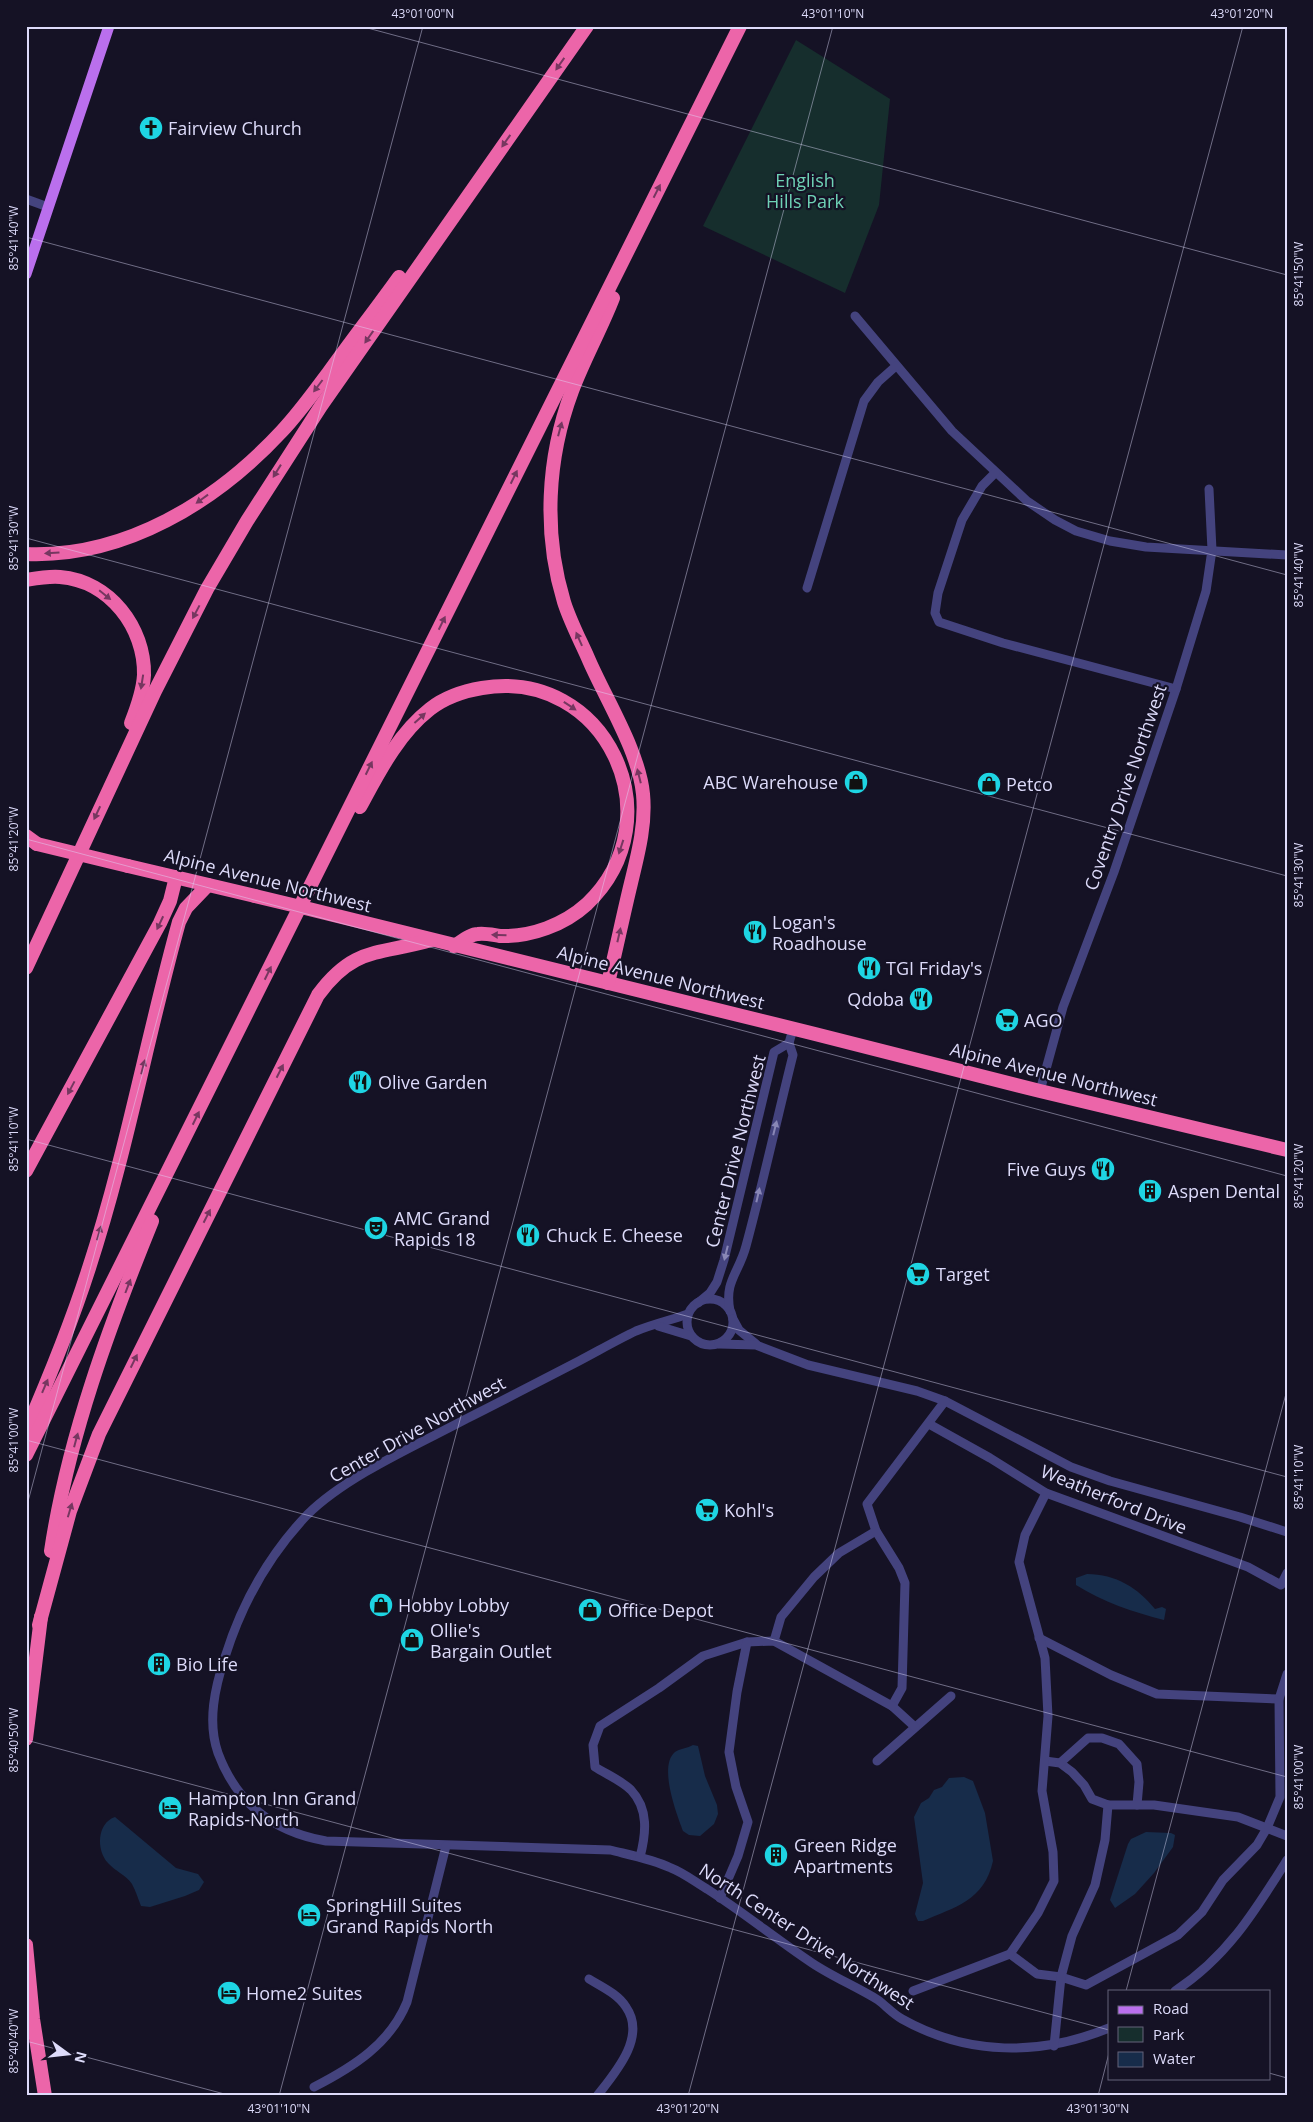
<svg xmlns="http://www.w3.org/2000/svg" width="1313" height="2122" font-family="'Open Sans',sans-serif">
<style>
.park{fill:#162e2d}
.water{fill:#172c4a}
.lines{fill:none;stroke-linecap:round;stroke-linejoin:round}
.minor{stroke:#44437e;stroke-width:9}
.major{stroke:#ba6fed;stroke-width:11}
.highway{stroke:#ec65a9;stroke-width:14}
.highway-bridge{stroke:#ec65a9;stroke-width:14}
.oneway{fill:#763760}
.oneway2{fill:#8987b6}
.ticks{fill:none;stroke:#dddbfa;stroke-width:1;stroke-opacity:0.45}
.labels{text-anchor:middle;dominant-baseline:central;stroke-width:4.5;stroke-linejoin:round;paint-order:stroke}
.poi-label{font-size:18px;fill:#dddbfa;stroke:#151225;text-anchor:start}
.park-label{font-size:18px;fill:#6fd2b6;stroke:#151225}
.street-label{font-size:18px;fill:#dddbfa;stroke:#151225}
.neatline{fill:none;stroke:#dddbfa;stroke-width:2}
.ticks-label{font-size:12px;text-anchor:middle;fill:#dddbfa}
</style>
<rect width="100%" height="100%" fill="#151225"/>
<path class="park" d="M796,40L890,99L879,205L845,293L703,226Z"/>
<g class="water">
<path d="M1087,1574C1116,1574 1138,1588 1155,1609L1162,1607L1166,1609L1164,1620C1133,1612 1103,1602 1076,1585V1578Z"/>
<path d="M693,1745L698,1746L705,1776L717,1805L718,1814L714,1824L700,1836L689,1835L683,1831C677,1815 658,1766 675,1752C679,1749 688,1748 693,1745Z"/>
<path d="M964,1777L973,1781L985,1813L993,1861C984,1901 955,1907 923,1921H918L915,1914L923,1883L914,1817L921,1803L929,1798L934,1790L942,1787L949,1778Z"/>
<path d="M115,1817L176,1868L198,1874L204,1882L199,1890L185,1896L150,1907L141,1906C138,1899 136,1891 132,1884C126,1875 115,1871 108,1863C96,1850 97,1823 115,1817Z"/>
<path d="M1146,1832L1171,1833L1175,1835L1173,1847L1154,1873L1135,1894L1115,1908L1110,1900L1128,1844L1131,1839Z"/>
</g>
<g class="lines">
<g class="minor">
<path d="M26,199L48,207"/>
<path d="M855,316L952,431L1027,501L1055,520L1076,531L1110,541L1146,547L1287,555"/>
<path d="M995,473L982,486L962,520L938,593L935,613L939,622L1003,643L1176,689"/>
<path d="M807,588L864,401L878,382L896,366"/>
<path d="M1040,1091L1063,1007L1114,872L1176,689L1206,591L1212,550L1209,489"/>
<circle cx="710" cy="1322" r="23"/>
<path d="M698,1303L710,1293L717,1282L724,1260L774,1052L789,1043"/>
<path d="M730,1311C724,1281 739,1273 746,1246C763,1183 777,1119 793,1055L789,1043L793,1029"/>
<path d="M688,1314C671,1320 653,1324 636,1331C617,1340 598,1351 579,1361C542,1380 504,1400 466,1419C417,1445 346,1476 307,1515C268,1556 242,1603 225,1657C215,1687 207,1722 218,1753C237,1804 273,1832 326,1841L610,1850C630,1855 652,1859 671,1868C684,1873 695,1882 707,1889C743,1912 776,1939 812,1963C833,1977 857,1987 878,2000C886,2006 893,2014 902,2019C968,2056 1040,2056 1109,2028"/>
<path d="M733,1319L739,1330L756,1344"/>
<path d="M658,1326L691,1336"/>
<path d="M719,1344L756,1345L808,1365L917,1391L945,1401L1071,1467L1110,1481L1240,1517L1287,1532"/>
<path d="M929,1424L990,1458L1046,1493L1248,1567L1281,1585L1287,1573"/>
<path d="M1039,1638L1111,1675L1157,1694L1279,1699"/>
<path d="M774,1641L781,1617L814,1577L839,1553L876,1531"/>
<path d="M892,1706L902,1688L905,1583L899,1568L876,1531L867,1504L945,1401"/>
<path d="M877,1761L951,1696"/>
<path d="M1045,1761L1060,1763L1072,1772L1084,1785L1092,1799L1108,1805"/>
<path d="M1060,1763L1088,1738H1102L1119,1744L1137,1764L1139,1782L1137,1805"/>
<path d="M640,1857C646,1834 649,1809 631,1790C622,1781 606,1774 595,1767L593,1745L600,1726L659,1688L703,1656L747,1642L774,1641L892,1706L915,1727"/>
<path d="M720,1898L738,1856L748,1822L736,1787L729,1752L737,1692L747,1642"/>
<path d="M1010,1954L1037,1974L1061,1977L1086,1985L1178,1935L1202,1912L1223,1880L1257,1845L1267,1828L1280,1797L1279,1699L1287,1674"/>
<path d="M589,1979C602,1987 618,1994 626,2007C647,2037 615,2073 597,2096"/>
<path d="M913,1991L1010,1954L1038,1913L1054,1881L1053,1852L1042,1791L1048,1716L1045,1658L1019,1562L1025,1535L1046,1493"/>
<path d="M1175,1991C1227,1957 1255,1911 1287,1860"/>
<path d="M1054,2046L1061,1977L1072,1936L1095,1885L1105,1840L1108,1805H1154L1238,1817L1287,1836"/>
<path d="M314,2087C353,2067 390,2044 407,2002L446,1846"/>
</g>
<path class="major" d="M26,274L109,26"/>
<g class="highway">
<path d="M26,554C125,558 216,502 282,431C299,413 314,392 329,372C352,340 376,309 399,277"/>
<path d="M26,580C38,578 49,576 60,577C110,581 145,628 144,675C143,692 137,708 131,723"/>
<path d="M360,807C379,772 398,734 430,709C444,698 464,691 482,688C605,667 677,818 587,904C564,925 531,937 500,936C493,935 485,933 478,934C470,934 461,942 454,946"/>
<path d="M26,836L37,844"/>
<path d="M128,866L255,896"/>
<path d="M305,908L815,1034L1040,1091L1287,1150"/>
<path d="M26,968L155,691L207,589L247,521L321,406L587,26"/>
<path d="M608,983C616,950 623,916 631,883C638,854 646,824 643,794C639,751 605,698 588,658C580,640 570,621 564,602C543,533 547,458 572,391C584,359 601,329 613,298"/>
<path d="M26,1171L160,923L170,901L176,877"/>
<path d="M26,1431C49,1378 71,1324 89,1268C126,1155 147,1037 179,922L186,908L208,885"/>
<path d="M26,1455L740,26"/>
<path d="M51,1551C68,1438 109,1327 152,1221"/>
<path d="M39,1625L70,1511L99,1434L318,995C354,946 379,955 431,940"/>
<path d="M26,1739L41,1617"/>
<path d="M26,1945L33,2019L45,2096"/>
</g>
<g class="highway-bridge">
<path d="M37,844L128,866"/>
<path d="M255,896L305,908"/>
</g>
</g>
<defs><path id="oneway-solid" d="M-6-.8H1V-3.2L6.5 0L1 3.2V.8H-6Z" transform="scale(1.25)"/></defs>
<g class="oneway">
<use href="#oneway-solid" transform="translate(560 64) rotate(125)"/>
<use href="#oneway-solid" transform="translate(506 141) rotate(125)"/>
<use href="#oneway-solid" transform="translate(657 191) rotate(-63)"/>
<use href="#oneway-solid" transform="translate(369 337) rotate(125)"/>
<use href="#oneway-solid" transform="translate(318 386) rotate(127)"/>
<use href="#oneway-solid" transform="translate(560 429) rotate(-75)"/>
<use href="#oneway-solid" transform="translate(277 471) rotate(122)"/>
<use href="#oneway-solid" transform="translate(514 477) rotate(-64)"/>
<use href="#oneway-solid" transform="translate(202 499) rotate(144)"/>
<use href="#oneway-solid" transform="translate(52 553) rotate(176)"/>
<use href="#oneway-solid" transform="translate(105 595) rotate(39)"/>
<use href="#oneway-solid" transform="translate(196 612) rotate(118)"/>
<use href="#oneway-solid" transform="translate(442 623) rotate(-64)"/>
<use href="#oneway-solid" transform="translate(579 639) rotate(-114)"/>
<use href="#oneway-solid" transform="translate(142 682) rotate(99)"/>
<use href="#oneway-solid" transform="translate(570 706) rotate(34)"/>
<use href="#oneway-solid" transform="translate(420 718) rotate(-42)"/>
<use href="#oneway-solid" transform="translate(369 768) rotate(-64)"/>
<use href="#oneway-solid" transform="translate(639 776) rotate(-104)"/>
<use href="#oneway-solid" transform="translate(97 813) rotate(115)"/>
<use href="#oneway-solid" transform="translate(621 847) rotate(108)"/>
<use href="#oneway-solid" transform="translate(160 923) rotate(115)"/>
<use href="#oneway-solid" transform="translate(499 935) rotate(-178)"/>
<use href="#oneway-solid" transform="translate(619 935) rotate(-77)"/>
<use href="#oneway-solid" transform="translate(268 973) rotate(-64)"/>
<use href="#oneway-solid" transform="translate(143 1067) rotate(-76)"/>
<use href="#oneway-solid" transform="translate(280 1071) rotate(-63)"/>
<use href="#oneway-solid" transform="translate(71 1088) rotate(118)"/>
<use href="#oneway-solid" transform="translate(196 1118) rotate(-64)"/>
<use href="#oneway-solid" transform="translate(207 1216) rotate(-63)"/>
<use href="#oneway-solid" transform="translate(99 1233) rotate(-74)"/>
<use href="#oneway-solid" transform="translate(128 1286) rotate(-69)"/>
<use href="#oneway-solid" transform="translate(134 1361) rotate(-64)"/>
<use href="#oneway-solid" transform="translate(45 1386) rotate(-67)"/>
<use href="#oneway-solid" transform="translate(76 1440) rotate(-75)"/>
<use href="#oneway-solid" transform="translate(70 1510) rotate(-73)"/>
</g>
<g class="oneway2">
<use href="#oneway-solid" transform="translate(775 1128) rotate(-76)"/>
<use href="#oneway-solid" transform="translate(758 1195) rotate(-77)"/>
<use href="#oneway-solid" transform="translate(726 1253) rotate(104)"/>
</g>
<path class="ticks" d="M360,26L1287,275M26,237L1287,575M26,538L1287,876M26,839L1287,1176M26,1139L1287,1477M26,1440L1287,1777M26,1509L423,26M26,1740L1109,2030M1126,1991L1287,1390M26,2041L232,2096M1269,2073L1287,2078M279,2096L833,26M688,2096L1243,26M1098,2096L1109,2053"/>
<defs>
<g id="church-disc" transform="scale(1.25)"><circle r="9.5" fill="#1ed5e3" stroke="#151225"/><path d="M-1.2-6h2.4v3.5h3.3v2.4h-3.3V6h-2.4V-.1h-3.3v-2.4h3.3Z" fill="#111"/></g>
<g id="shop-disc" transform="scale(1.25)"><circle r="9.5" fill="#1ed5e3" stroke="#151225"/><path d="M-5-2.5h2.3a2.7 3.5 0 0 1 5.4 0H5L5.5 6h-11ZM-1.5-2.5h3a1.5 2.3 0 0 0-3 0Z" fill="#111"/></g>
<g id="restaurant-disc" transform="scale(1.25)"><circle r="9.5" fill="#1ed5e3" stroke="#151225"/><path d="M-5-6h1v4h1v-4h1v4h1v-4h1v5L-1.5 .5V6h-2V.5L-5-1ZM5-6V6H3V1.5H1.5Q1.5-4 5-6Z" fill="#111"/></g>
<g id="supermarket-disc" transform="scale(1.25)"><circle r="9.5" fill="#1ed5e3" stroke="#151225"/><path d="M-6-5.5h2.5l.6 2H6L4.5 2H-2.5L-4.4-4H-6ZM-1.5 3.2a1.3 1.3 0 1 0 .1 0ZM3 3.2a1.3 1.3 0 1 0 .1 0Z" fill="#111"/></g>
<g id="building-disc" transform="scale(1.25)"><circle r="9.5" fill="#1ed5e3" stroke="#151225"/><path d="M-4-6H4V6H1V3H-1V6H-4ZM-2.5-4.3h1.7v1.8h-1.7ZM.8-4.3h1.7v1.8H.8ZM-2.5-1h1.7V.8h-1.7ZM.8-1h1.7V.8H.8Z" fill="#111"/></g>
<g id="theatre-disc" transform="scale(1.25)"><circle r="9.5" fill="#1ed5e3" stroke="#151225"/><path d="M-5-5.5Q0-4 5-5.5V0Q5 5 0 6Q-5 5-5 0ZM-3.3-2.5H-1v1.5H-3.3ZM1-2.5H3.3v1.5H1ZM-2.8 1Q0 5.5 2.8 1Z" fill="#111"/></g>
<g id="hotel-disc" transform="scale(1.25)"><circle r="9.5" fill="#1ed5e3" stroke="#151225"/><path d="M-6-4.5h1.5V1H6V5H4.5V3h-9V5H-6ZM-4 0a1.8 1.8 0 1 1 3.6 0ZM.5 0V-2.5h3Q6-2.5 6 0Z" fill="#111"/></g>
</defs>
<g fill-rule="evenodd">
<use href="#church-disc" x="151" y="128"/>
<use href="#shop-disc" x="856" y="782"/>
<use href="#shop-disc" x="989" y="784"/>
<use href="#restaurant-disc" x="755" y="932"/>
<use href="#restaurant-disc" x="869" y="968"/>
<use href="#restaurant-disc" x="921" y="999"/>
<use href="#supermarket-disc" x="1007" y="1020"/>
<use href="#restaurant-disc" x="360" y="1082"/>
<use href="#restaurant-disc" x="1103" y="1169"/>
<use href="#building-disc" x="1150" y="1191"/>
<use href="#theatre-disc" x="376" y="1228"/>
<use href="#restaurant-disc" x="528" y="1235"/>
<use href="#supermarket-disc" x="918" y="1274"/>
<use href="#supermarket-disc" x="707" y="1510"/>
<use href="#shop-disc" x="381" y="1605"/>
<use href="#shop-disc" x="590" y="1610"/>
<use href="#shop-disc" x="412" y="1640"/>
<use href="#building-disc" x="159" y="1664"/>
<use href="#hotel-disc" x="170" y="1808"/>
<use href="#building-disc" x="776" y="1855"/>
<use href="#hotel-disc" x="309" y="1915"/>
<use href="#hotel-disc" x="229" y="1993"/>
</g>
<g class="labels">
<g class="poi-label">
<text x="168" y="128">Fairview Church</text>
<text x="838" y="782" text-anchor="end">ABC Warehouse</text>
<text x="1006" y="784">Petco</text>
<text x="772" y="922">Logan's<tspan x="772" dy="21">Roadhouse</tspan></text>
<text x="886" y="968">TGI Friday's</text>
<text x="904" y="999" text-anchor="end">Qdoba</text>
<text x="1024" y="1020">AGO</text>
<text x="378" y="1082">Olive Garden</text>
<text x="1086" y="1169" text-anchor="end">Five Guys</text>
<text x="1168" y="1191">Aspen Dental</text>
<text x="394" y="1218">AMC Grand<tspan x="394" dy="21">Rapids 18</tspan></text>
<text x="546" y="1235">Chuck E. Cheese</text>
<text x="936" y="1274">Target</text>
<text x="724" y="1510">Kohl's</text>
<text x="398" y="1605">Hobby Lobby</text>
<text x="608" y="1610">Office Depot</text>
<text x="430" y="1630">Ollie's<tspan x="430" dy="21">Bargain Outlet</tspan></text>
<text x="176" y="1664">Bio Life</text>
<text x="188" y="1798">Hampton Inn Grand<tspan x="188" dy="21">Rapids-North</tspan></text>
<text x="794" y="1845">Green Ridge<tspan x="794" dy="21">Apartments</tspan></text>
<text x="326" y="1905">SpringHill Suites<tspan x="326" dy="21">Grand Rapids North</tspan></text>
<text x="246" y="1993">Home2 Suites</text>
</g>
<g class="park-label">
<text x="805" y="180">English<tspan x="805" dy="21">Hills Park</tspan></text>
</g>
<g class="street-label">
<text transform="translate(1125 787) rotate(-71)">Coventry Drive Northwest</text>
<text transform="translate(268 880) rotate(14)">Alpine Avenue Northwest</text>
<text transform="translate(661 977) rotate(14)">Alpine Avenue Northwest</text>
<text transform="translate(1054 1074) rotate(14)">Alpine Avenue Northwest</text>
<text transform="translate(735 1151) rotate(-76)">Center Drive Northwest</text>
<text transform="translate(417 1429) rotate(-29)">Center Drive Northwest</text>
<text transform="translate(1114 1499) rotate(22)">Weatherford Drive</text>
<text transform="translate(807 1936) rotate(33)">North Center Drive Northwest</text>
</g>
</g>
<rect width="1313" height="2122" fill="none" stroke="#151225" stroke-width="55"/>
<rect x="1108" y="1990" width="162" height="90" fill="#151225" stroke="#65627a"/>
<rect x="1118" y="2006" width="25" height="8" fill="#ba6fed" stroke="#65627a"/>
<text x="1153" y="2014" font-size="15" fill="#dddbfa">Road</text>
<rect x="1118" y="2027" width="25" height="15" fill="#162e2d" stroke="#65627a"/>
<text x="1153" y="2040" font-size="15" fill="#dddbfa">Park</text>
<rect x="1118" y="2052" width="25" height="15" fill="#172c4a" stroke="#65627a"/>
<text x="1153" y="2064" font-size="15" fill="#dddbfa">Water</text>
<g transform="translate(68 2054) rotate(105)" stroke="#151225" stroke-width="4" paint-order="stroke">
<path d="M0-4L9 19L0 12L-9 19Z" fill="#dddbfa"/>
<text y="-8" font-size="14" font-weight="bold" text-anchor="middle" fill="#dddbfa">N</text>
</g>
<rect x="28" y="28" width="1258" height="2066" class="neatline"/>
<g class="ticks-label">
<text x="423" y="18">43°01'00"N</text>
<text x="833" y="18">43°01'10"N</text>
<text x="1242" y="18">43°01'20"N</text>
<text transform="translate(14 238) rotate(-90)" y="4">85°41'40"W</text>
<text transform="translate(1299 274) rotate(-90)" y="4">85°41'50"W</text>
<text transform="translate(14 538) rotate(-90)" y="4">85°41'30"W</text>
<text transform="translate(1299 575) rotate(-90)" y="4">85°41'40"W</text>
<text transform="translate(14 839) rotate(-90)" y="4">85°41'20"W</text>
<text transform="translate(1299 875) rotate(-90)" y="4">85°41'30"W</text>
<text transform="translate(14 1139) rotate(-90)" y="4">85°41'10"W</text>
<text transform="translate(1299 1176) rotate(-90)" y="4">85°41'20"W</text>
<text transform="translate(14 1440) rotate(-90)" y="4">85°41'00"W</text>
<text transform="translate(1299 1477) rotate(-90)" y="4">85°41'10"W</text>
<text transform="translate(14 1740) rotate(-90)" y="4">85°40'50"W</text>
<text transform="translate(1299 1777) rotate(-90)" y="4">85°41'00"W</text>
<text transform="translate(14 2041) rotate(-90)" y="4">85°40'40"W</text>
<text x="279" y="2113">43°01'10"N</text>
<text x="688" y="2113">43°01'20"N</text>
<text x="1098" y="2113">43°01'30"N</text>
</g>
</svg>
